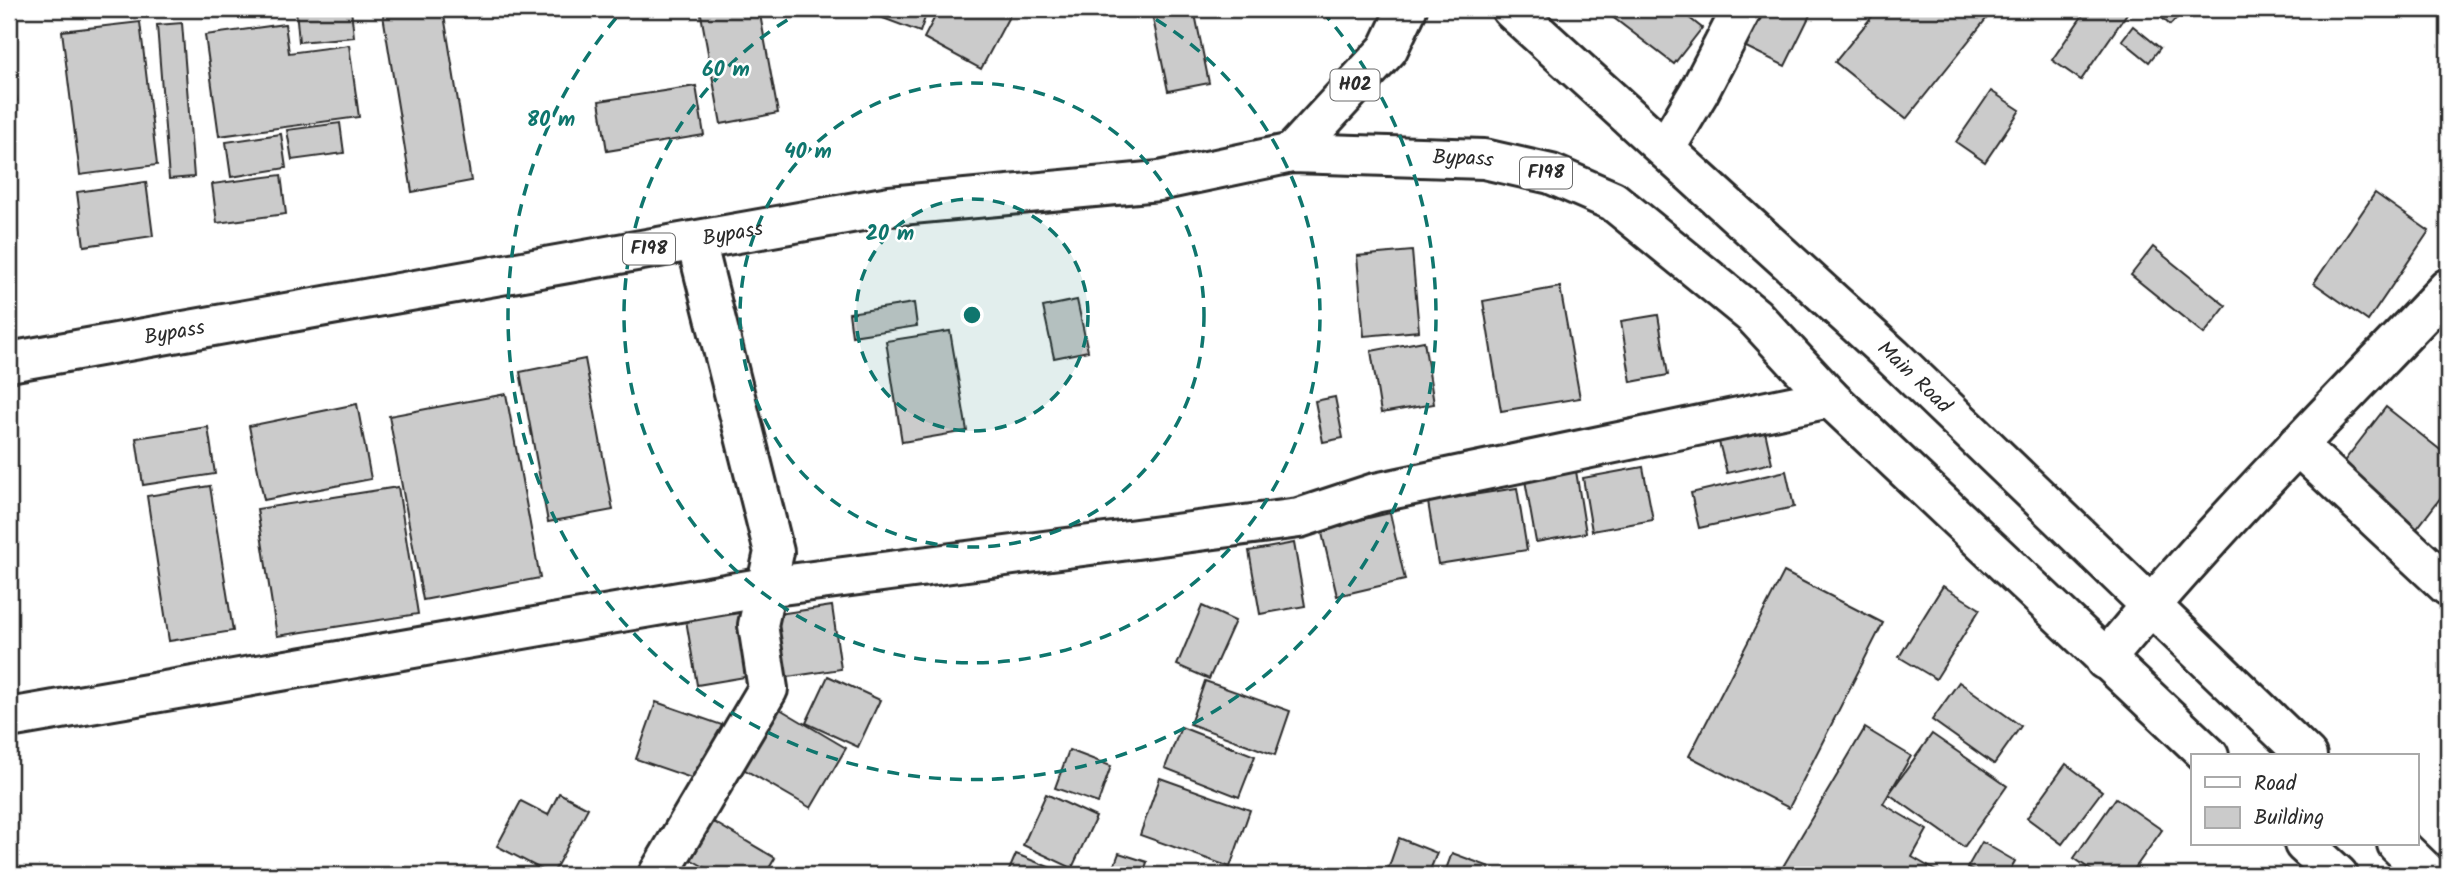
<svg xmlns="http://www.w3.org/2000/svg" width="2457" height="884" font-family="Kalam,sans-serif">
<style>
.building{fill:#cbcbcb;stroke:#2b2b2b;stroke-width:2}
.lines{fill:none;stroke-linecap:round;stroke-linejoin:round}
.minor-casing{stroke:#2b2b2b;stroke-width:44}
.major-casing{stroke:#2b2b2b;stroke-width:44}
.minor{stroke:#fff;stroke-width:38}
.major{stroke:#fff;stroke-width:38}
.ring{fill:none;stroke:#0f766e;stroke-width:3.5;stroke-dasharray:12 9}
.labels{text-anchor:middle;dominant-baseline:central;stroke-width:5;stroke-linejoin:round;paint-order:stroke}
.shield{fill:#fff;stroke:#6b6b6b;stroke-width:2}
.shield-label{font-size:19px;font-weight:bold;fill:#2b2b2b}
.street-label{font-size:21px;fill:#2b2b2b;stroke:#fff}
.centre{fill:#0f766e;stroke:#fff;stroke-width:3.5}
.ring-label{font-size:21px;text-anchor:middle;font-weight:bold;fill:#0f766e;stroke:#fff;stroke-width:5;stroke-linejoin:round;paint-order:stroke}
</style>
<rect width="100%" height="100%" fill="#fff"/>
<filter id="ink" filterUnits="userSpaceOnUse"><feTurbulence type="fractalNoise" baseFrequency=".0143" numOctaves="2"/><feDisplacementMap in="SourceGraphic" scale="14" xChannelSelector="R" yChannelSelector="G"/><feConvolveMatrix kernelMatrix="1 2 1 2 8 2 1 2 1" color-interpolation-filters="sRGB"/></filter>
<g filter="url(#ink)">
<g class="building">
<path d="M296,9H351L354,37L299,42Z"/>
<path d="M382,9H443L471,181L412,192Z"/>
<path d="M700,9H759L778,113L721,124Z"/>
<path d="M859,9H928L920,32Z"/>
<path d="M939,9H1013L981,69L924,38Z"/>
<path d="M1151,9H1194L1209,83L1168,91Z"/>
<path d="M1602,9H1678L1702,28L1674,64Z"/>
<path d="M1760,9H1813L1785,66L1742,45Z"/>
<path d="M1878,9H1994L1906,119L1835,62Z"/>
<path d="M2087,9H2130L2081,80L2052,60Z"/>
<path d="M2152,9H2185L2170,25Z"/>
<path d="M140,22L157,165L80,175L62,31Z"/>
<path d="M182,23L194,177L169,179L157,25Z"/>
<path d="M285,24L289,53L349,45L359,117L219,136L205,35Z"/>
<path d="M2133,26L2160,48L2149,62L2122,40Z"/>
<path d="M9,50L17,101L9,102Z"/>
<path d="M696,86L704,135L607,151L599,101Z"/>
<path d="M1991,91L2020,110L1985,162L1956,142Z"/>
<path d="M340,123L344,153L292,160L287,130Z"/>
<path d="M281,134L286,168L231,177L226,142Z"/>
<path d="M281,175L286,214L217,223L212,184Z"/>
<path d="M146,182L153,236L84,246L77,192Z"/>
<path d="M2375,193L2429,231L2368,321L2314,283Z"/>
<path d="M2153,247L2226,306L2204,334L2131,275Z"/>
<path d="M1412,251L1419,331L1364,336L1357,256Z"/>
<path d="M1560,287L1580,398L1501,411L1483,301Z"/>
<path d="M1077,300L1088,351L1054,358L1043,307Z"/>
<path d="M914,303L917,326L852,336L849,313Z"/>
<path d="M1658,315L1668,375L1631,382L1621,321Z"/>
<path d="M950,331L967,431L902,442L886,341Z"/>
<path d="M1424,341L1434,404L1381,413L1371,351Z"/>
<path d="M585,359L613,510L548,522L520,372Z"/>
<path d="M506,394L540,578L423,600L389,416Z"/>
<path d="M1335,397L1343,438L1323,442L1315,401Z"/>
<path d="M357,404L371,479L264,500L249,426Z"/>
<path d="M2386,407L2448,456V488L2412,535L2335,473Z"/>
<path d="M208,427L215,474L143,485L136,438Z"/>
<path d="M1765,431L1772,463L1727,473L1719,442Z"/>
<path d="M1643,467L1653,520L1592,531L1583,478Z"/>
<path d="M1576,471L1586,533L1536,542L1525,480Z"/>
<path d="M1786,471L1794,507L1699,528L1691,493Z"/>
<path d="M210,486L233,631L169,641L147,496Z"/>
<path d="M398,487L418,614L277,636L257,509Z"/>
<path d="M1517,488L1527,550L1438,564L1428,502Z"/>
<path d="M1390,513L1405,580L1337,596L1321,529Z"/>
<path d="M1294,543L1305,606L1260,614L1249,551Z"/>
<path d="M1784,572L1883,623L1789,808L1689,756Z"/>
<path d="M1943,586L1980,609L1936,679L1899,657Z"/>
<path d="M832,606L841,669L774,679L765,616Z"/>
<path d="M1202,606L1235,621L1209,679L1177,665Z"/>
<path d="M740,610L751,676L697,685L686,620Z"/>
<path d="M828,676L880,700L858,747L806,723Z"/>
<path d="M1205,681L1290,711L1275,755L1190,724Z"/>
<path d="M1959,682L2021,726L1994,764L1932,720Z"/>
<path d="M656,702L722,725L703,782L636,759Z"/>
<path d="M768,702L846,748L811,808L733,763Z"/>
<path d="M1181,727L1255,756L1239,797L1165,768Z"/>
<path d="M1865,728L1911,756L1883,804L1927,830L1912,857L1943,875H1778Z"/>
<path d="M1932,734L2007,786L1964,847L1889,794Z"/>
<path d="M1069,750L1111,766L1098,803L1055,788Z"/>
<path d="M2066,764L2102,791L2062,844L2027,818Z"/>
<path d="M1160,778L1250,810L1230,867L1140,835Z"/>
<path d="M559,793L588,808L552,875L497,846L521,801L548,815Z"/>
<path d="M1046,794L1096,817L1072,868L1023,845Z"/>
<path d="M2116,798L2162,830L2130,875H2098L2074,858Z"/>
<path d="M707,818L775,858L765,875H718L685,856Z"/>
<path d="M1399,838L1437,853L1428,875H1386Z"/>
<path d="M1982,842L2015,861L2007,875H1981L1967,868Z"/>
<path d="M1119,853L1147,862L1143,875H1111Z"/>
<path d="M1452,853L1490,867L1487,875H1444Z"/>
<path d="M1016,854L1059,871L1057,875H1007Z"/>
</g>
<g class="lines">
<g class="minor-casing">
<g id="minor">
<path d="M1665,149L1699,92L1742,9"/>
<path d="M2297,445L2448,586"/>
<path d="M2105,660C2212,530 2332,410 2448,288"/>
<path d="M9,718L766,587L1299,518L1375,493L1830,398"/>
<path d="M658,875L768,689L758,625L774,552L696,241"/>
</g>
</g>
<g class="major-casing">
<g id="major">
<path id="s1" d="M1511,9L1893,357L2307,756"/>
<path d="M1292,153L1388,49L1407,9"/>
<path id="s2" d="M9,362L890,206L1159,181L1292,153L1484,159L1551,174L1613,201L1754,316L1830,398L2209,756"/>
<path d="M2304,844L2338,875"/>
<path d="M2397,844L2429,875"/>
</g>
</g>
<use href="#minor" class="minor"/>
<use href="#major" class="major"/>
</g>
</g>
<circle cx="972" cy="315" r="116" fill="#0f766e" fill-opacity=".12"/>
<g class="ring">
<circle cx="972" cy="315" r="116"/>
<circle cx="972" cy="315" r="232"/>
<path d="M1138 9A348 348 0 1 1 806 9"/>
<path d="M1322 11A464 464 0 1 1 622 11"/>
</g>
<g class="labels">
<g class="shield">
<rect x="1330.5" y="69.5" width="49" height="31" rx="5"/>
<rect x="1520" y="157.5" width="52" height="31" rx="5"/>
<rect x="623" y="233.5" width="52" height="31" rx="5"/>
</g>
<g class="shield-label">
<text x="1355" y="85">H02</text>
<text x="1546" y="173">F198</text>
<text x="649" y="249">F198</text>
</g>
<g class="street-label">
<text stroke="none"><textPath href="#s2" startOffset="1472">Bypass</textPath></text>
<text stroke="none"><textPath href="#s2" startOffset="735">Bypass</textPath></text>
<text stroke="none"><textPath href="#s2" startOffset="168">Bypass</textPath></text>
<text stroke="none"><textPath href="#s1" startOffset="546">Main Road</textPath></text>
</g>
</g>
<circle cx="972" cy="315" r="10" class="centre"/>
<g class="ring-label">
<text x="726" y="76">60 m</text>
<text x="551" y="126">80 m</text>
<text x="808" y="158">40 m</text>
<text x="890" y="240">20 m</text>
</g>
<rect width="2457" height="884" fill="none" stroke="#fff" stroke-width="35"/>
<rect x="18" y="18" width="2422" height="849" fill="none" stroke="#2b2b2b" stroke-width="2.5" filter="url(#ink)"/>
<rect x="2191" y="754" width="228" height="91" fill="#ffffff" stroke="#aaaaaa" stroke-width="2"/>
<rect x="2205" y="777" width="35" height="10" fill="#ffffff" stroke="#aaaaaa" stroke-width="2"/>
<text x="2254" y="790" font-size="21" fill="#2b2b2b">Road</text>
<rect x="2205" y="807" width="35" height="21" fill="#cbcbcb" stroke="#aaaaaa" stroke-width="2"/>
<text x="2254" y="824" font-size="21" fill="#2b2b2b">Building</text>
</svg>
